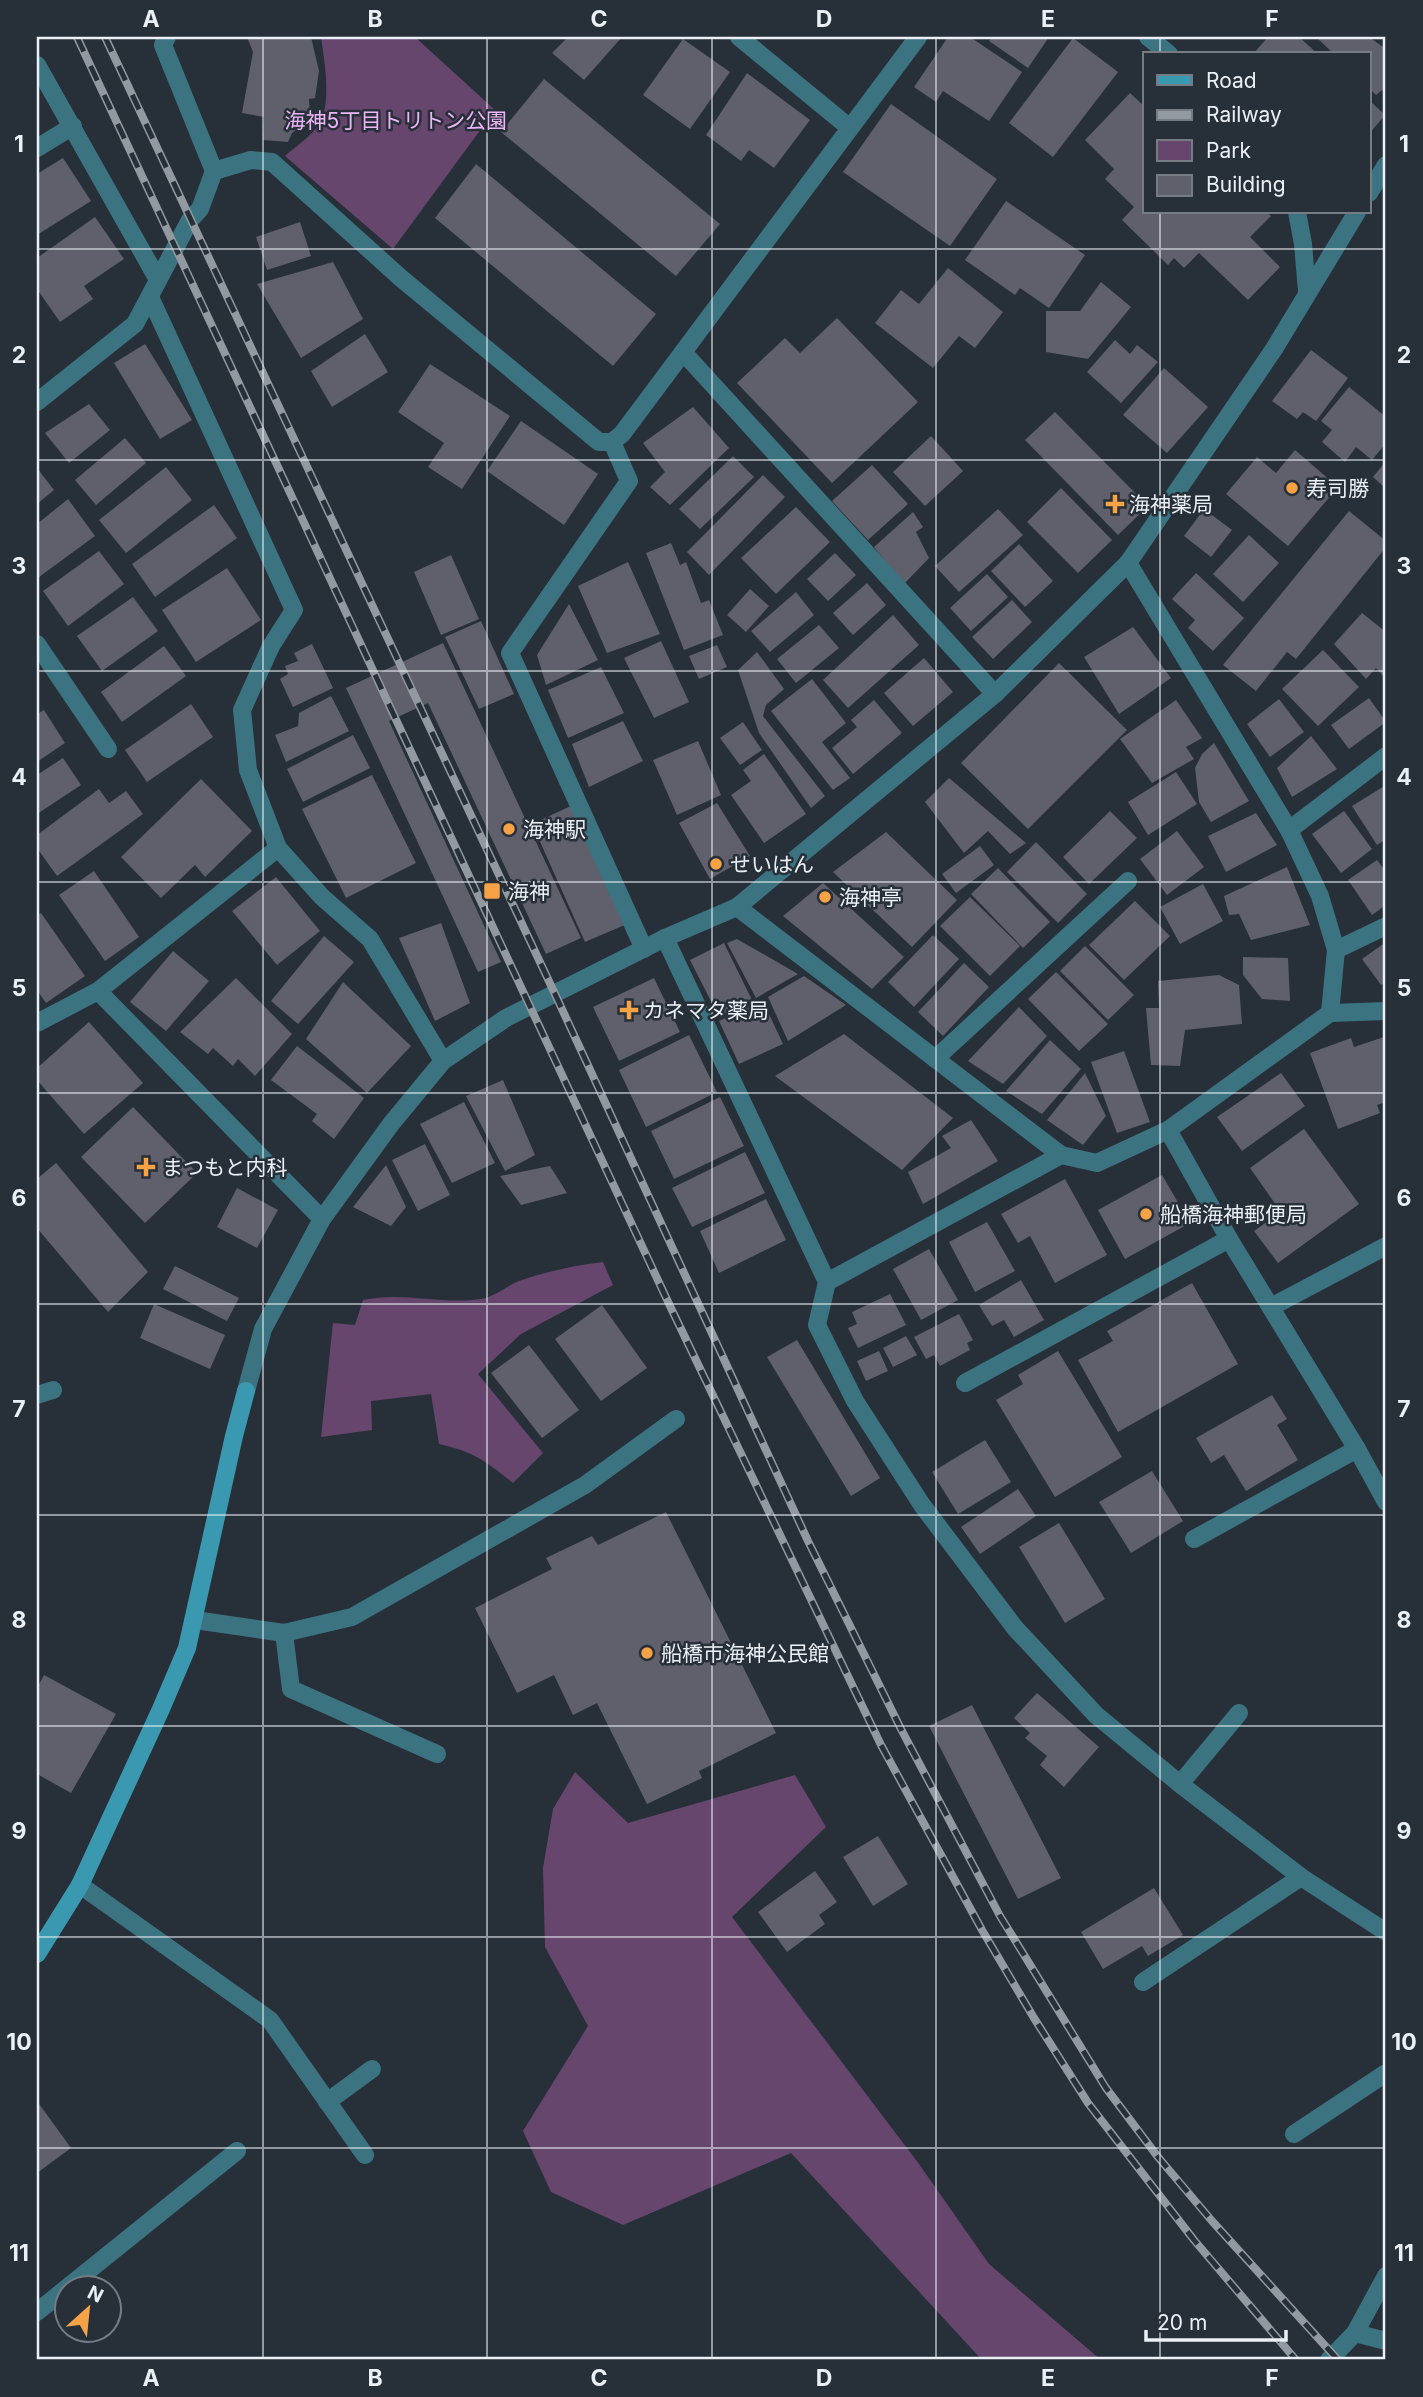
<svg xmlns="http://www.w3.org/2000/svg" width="1423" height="2397" font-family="Inter,'Noto Sans JP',sans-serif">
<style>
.green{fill:#67466e}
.building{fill:#605f6c}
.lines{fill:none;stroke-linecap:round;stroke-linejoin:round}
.lane{stroke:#3c7381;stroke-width:18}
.street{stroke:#3c7381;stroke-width:18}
.secondary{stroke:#3a99b0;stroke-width:18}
.rail-casing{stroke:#9299a0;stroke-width:8}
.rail{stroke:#272f38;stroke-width:5;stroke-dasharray:16;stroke-linecap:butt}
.grid{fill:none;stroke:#ebf0f6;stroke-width:2;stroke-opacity:0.55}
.poi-dot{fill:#f6a247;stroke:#272f38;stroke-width:2.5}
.labels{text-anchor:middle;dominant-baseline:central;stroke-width:5;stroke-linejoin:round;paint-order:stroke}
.park-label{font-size:21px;fill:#edb5f7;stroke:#272f38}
.poi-label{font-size:21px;fill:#ebf0f6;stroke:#272f38;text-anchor:start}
.neatline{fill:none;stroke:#ebf0f6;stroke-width:2.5}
.grid-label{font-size:23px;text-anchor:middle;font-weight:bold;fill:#ebf0f6}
</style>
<rect width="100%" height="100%" fill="#272f38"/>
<g class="green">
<path d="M321,37H415L495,110L393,249L285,156C295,147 310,137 318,126C333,105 324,60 321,37Z"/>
<path d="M603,1262L613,1285L521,1334L478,1374L543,1453L513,1483C486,1461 474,1452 439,1444L431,1394L371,1401L372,1430L321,1437L333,1323L355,1325L363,1300C402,1291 441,1305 481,1299C494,1297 507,1286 519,1281C549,1271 572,1266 603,1262Z"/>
<path d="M575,1772L628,1823L795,1775L826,1827L732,1917L919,2164L989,2264L1101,2360H982L791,2153L623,2225L551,2192L523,2131L588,2026L545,1947L543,1868L553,1809Z"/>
</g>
<g class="building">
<path d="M247,37H311L319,71L315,98L309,99L310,120L292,133L288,142L263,140L264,117L242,113L253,52Z"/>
<path d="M568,37H622L584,80L552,53Z"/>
<path d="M948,37H970L1022,72L989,121L943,91L936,102L914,87Z"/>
<path d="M992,37H1049L1028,68L989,41Z"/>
<path d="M1268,37H1299L1318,54H1253Z"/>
<path d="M1316,37H1369L1386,49V87L1376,95L1369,88V54H1334Z"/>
<path d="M1073,38L1118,72L1053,157L1009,123Z"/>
<path d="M683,39L730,72L690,129L643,95Z"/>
<path d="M747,73L810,120L774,168L749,150L741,161L706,135Z"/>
<path d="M544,79L720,224L676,276L501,132Z"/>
<path d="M1130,93L1145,107V212H1266L1271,216L1250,237L1280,267L1248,300L1199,253L1184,268L1174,258L1168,265L1122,220L1134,207L1105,179L1114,169L1085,140Z"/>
<path d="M1369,100L1385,115L1369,134Z"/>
<path d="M891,104L997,179L950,246L843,172Z"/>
<path d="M63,158L91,201L37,235V174Z"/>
<path d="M476,164L656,314L613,366L435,218Z"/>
<path d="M1006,201L1085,255L1049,308L1020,288L1015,295L965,260Z"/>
<path d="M95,217L124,259L84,286L93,299L60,322L37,289V258Z"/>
<path d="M300,222L311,256L267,270L256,237Z"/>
<path d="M333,262L363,319L301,358L257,284Z"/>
<path d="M948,268L1003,312L975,348L959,336L933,368L875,323L901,290L919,304Z"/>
<path d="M1101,282L1131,307L1088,359L1046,352V311H1080Z"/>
<path d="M837,318L918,402L832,483L737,383L785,338L800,353Z"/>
<path d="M365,334L388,372L332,407L311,371Z"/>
<path d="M1115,340L1130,354L1137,345L1158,362L1121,403L1087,372Z"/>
<path d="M145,344L192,420L160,439L114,363Z"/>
<path d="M1311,350L1348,378L1316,421L1303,412L1297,419L1272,401Z"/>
<path d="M430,364L510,416L462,489L428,467L444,443L398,412Z"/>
<path d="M1164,368L1208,407L1167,453L1123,415Z"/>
<path d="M1349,387L1386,417V443L1372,460L1356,447L1345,462L1322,442L1332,430L1321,421Z"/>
<path d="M89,404L110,430L69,463L45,433Z"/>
<path d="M693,407L729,448L670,505L650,487L665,472L643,443Z"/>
<path d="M1055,412L1148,506L1118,535L1025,440Z"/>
<path d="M521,421L598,474L564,525L487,471Z"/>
<path d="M931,436L963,471L925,506L893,472Z"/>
<path d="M125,438L146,463L96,505L75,480Z"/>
<path d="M1295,450L1338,487L1288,546L1226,494L1257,457L1276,473Z"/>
<path d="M733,456L754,477L700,529L679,509Z"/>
<path d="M1386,461V484L1384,487L1373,477Z"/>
<path d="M872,465L908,504L868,540L832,501Z"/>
<path d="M166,467L192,500L126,553L99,520Z"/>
<path d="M37,468L54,490L37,504Z"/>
<path d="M763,475L785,497L709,575L687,552Z"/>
<path d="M1061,488L1112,540L1078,573L1027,522Z"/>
<path d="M68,499L95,536L39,577L37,574V524Z"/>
<path d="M214,505L237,538L155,597L132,564Z"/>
<path d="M796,507L830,542L776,594L741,558Z"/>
<path d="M998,509L1023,535L959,592L935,566Z"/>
<path d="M1204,509L1232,530L1211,557L1184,536Z"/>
<path d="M1349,511L1386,541V547L1296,659L1287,652L1256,691L1223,665Z"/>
<path d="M913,512L923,527L916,532L929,558L904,584L874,547Z"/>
<path d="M1249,535L1279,563L1243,602L1213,574Z"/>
<path d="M671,543L680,565L686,562L701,603L709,600L723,635L684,650L646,553Z"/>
<path d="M1019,544L1053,581L1025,607L991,571Z"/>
<path d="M99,551L124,584L68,626L43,591Z"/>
<path d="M835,553L856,575L828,601L807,579Z"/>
<path d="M451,555L479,619L441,635L414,572Z"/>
<path d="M628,562L660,634L607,653L578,586Z"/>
<path d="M227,568L261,620L196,662L162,610Z"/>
<path d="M1196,573L1244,618L1213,651L1188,628L1195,620L1172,599Z"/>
<path d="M987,574L1008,597L971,631L950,608Z"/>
<path d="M867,583L886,605L853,635L833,613Z"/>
<path d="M750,589L769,606L746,632L727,615Z"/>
<path d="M796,592L814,615L770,652L751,631Z"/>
<path d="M133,597L158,631L102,671L77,636Z"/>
<path d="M1012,600L1032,622L993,659L972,637Z"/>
<path d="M569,604L598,660L546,685L537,655Z"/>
<path d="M1362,613L1386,632V672L1383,676L1376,668L1366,679L1334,644Z"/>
<path d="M893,615L919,645L848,708L823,680Z"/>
<path d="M481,621L514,694L479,709L445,637Z"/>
<path d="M819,625L839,648L796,683L777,659Z"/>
<path d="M1133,627L1171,678L1119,714L1084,657Z"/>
<path d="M661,641L689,702L654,718L624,658Z"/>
<path d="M443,643L581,938L546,954L428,703L389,721L501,962L478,972L346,688Z"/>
<path d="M312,644L333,688L293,707L280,679L288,674L285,666L298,661L294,653Z"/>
<path d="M717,645L727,667L699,679L689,656Z"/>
<path d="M164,646L186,676L122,722L101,692Z"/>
<path d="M1323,650L1359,687L1318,726L1282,689Z"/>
<path d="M757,652L784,689L766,705L763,716L825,796L811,808L759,733L738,670Z"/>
<path d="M924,658L953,692L913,726L884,693Z"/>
<path d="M1059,663L1127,730L1028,829L961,763Z"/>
<path d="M601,667L624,713L568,738L548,690Z"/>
<path d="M812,679L846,723L822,742L850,778L833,790L771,711Z"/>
<path d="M331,696L349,731L286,762L275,735L298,726L299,713Z"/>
<path d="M1369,698L1386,722L1349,749L1331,725Z"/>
<path d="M1279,699L1304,732L1270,757L1247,724Z"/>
<path d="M874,700L902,733L853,774L832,748L857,727L851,720Z"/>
<path d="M1176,700L1202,738L1186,747L1194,759L1152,783L1120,739Z"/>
<path d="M191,704L213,737L147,782L125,750Z"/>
<path d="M44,710L65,743L37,762V714Z"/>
<path d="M623,721L643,761L589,787L572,744Z"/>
<path d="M743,722L762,750L740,765L720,738Z"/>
<path d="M353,735L370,768L303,802L287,769Z"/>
<path d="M1311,736L1337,769L1292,797L1277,768Z"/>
<path d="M698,741L721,795L677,815L653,760Z"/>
<path d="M1214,743L1249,801L1211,822L1199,802L1195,768L1202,754Z"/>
<path d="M764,754L806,814L764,843L731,795L751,781L743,770Z"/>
<path d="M63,758L81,785L37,814V775Z"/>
<path d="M1176,772L1197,804L1148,835L1128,802Z"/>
<path d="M372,775L416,863L346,898L302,809Z"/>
<path d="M949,778L1026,843L1010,854L988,831L964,853L925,802Z"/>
<path d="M201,779L252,831L205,877L195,865L161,898L121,857Z"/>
<path d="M1386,785V839L1377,845L1352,806Z"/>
<path d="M99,789L109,803L126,791L143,814L57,876L37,848V835Z"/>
<path d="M717,803L750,856L710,879L679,823Z"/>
<path d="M573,805L627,924L585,942L532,824Z"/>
<path d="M1110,811L1137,838L1089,884L1063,857Z"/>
<path d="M1344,811L1372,849L1341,873L1312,834Z"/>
<path d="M1256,813L1277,845L1226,872L1208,836Z"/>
<path d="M1177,831L1204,867L1167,895L1140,859Z"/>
<path d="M886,832L957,900L912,947L833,872Z"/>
<path d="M1036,842L1087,894L1058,923L1007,872Z"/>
<path d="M980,846L994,865L956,893L942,874Z"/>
<path d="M1377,860L1386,872V905L1372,915L1348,880Z"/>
<path d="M1287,867L1310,925L1251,940L1239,914L1229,915L1224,896Z"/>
<path d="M998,868L1050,922L1023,948L971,894Z"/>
<path d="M94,871L139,937L105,961L59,895Z"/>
<path d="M276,877L320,931L277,965L232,911Z"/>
<path d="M823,883L904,957L872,989L783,916Z"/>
<path d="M1203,884L1223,921L1180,944L1160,907Z"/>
<path d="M970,897L1020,946L990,976L940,926Z"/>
<path d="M1135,901L1170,936L1124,980L1089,945Z"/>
<path d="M41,913L85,976L46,1003L37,990V916Z"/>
<path d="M441,923L470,1003L435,1021L399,938Z"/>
<path d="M933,935L959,959L914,1007L888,982Z"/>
<path d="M324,936L354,962L298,1024L271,1001Z"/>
<path d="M737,939L798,974L756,998L727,943Z"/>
<path d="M1386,942V982L1381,985L1362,959Z"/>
<path d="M724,943L752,1000L719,1017L690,960Z"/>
<path d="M1085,946L1134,995L1108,1020L1060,971Z"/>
<path d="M173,951L209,981L166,1031L130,1002Z"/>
<path d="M1243,957L1288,958L1290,1001L1262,999L1243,975Z"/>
<path d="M964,963L989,987L943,1036L918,1012Z"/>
<path d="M1056,972L1108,1024L1079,1051L1028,999Z"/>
<path d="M1219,975L1239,985L1242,1024L1185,1030L1180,1066L1151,1065L1146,1008H1159L1158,981Z"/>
<path d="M804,976L846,1005L788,1041L768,997Z"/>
<path d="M236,978L292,1034L255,1076L238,1059L233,1066L213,1048L208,1054L180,1032Z"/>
<path d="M654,978L680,1032L619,1061L593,1007Z"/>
<path d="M343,982L411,1046L367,1093L306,1039Z"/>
<path d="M763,1001L783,1044L739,1064L719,1021Z"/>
<path d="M1019,1007L1047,1036L1003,1084L968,1061Z"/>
<path d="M89,1022L143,1083L84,1134L37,1080V1068Z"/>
<path d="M844,1034L953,1118L902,1170L775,1076Z"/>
<path d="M689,1035L717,1092L646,1127L619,1070Z"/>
<path d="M1384,1037L1386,1044V1102L1377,1105L1380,1113L1338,1129L1310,1053L1351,1038L1354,1047Z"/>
<path d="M1050,1040L1081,1069L1042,1114L1006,1091Z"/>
<path d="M297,1046L364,1098L334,1139L312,1121L317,1114L271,1080Z"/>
<path d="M1124,1051L1150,1122L1117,1133L1091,1062Z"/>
<path d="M1085,1073L1106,1116L1083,1145L1047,1120Z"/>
<path d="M1281,1073L1305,1106L1242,1151L1217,1117Z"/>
<path d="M503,1080L535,1155L505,1171L466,1096Z"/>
<path d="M720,1097L744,1146L674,1179L651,1131Z"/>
<path d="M464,1102L495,1163L452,1183L420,1124Z"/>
<path d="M133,1107L197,1173L145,1223L81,1157Z"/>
<path d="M971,1120L998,1161L923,1204L908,1172L951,1148L942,1136Z"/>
<path d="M1304,1129L1359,1204L1278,1263L1254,1231L1281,1212L1250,1168Z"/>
<path d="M425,1144L450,1195L418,1211L392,1160Z"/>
<path d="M745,1152L765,1193L692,1227L672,1188Z"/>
<path d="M56,1163L148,1272L108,1312L37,1228V1179Z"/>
<path d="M386,1165L406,1207L391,1226L353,1207Z"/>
<path d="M550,1166L567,1193L521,1205L500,1176Z"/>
<path d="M1162,1175L1190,1223L1125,1259L1098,1210Z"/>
<path d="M1065,1179L1107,1255L1055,1283L1030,1236L1018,1243L1001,1214Z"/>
<path d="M237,1188L278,1210L257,1248L217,1227Z"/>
<path d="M766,1199L786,1240L719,1273L700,1231Z"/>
<path d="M987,1222L1015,1271L975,1292L949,1242Z"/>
<path d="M929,1249L958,1300L921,1320L893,1269Z"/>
<path d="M175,1266L239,1298L227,1321L163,1289Z"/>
<path d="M1021,1280L1044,1320L1014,1337L1004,1320L992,1326L979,1305Z"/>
<path d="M1192,1283L1238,1364L1118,1432L1078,1360L1113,1341L1107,1331Z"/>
<path d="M890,1294L906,1325L858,1348L848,1328L857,1324L852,1312Z"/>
<path d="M154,1304L225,1335L210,1369L140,1338Z"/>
<path d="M602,1305L647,1368L601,1401L555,1339Z"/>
<path d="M959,1314L973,1340L967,1343L970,1350L940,1366L934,1355L926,1359L914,1337Z"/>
<path d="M906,1336L917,1355L893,1367L883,1348Z"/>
<path d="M797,1340L880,1478L851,1496L767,1357Z"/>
<path d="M529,1345L579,1410L542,1438L491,1373Z"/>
<path d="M879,1351L888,1371L866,1381L857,1361Z"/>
<path d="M1058,1351L1122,1457L1055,1497L996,1400L1023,1384L1018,1375Z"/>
<path d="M1272,1395L1287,1419L1277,1425L1298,1460L1246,1491L1224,1455L1211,1463L1196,1438Z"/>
<path d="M985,1440L1011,1482L958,1514L932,1472Z"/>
<path d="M1152,1471L1183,1521L1131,1553L1099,1502Z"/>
<path d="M1018,1489L1036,1516L980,1554L961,1527Z"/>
<path d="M666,1512L776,1733L699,1771L702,1778L647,1804L597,1703L573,1715L554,1675L517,1693L475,1608L552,1569L546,1558L592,1536L598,1545Z"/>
<path d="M1059,1523L1105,1599L1065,1623L1019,1547Z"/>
<path d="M44,1675L116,1714L71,1793L37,1774V1688Z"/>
<path d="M1037,1693L1099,1747L1064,1787L1040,1765L1047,1756L1025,1738L1030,1733L1014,1718Z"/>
<path d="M972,1705L1061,1878L1018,1899L929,1726Z"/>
<path d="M878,1836L908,1884L873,1906L843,1857Z"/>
<path d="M815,1871L837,1902L819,1915L825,1924L787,1952L758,1912Z"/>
<path d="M1154,1888L1183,1935L1148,1956L1142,1946L1103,1969L1081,1932Z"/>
<path d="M37,2101L71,2148L37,2173Z"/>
</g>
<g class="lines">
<g class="lane">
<path d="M37,65L157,278"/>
<path d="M37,148L73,126"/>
<path d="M150,297L294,610L271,646L242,710L248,770L278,848L322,897L370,939L443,1061"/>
<path d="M612,442L629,481L510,653L644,949"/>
<path d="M37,644L108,749"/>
<path d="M1289,830L1386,756"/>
<path d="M1336,950L1386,926"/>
<path d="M98,991L322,1219"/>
<path d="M37,1023L98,991L278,848"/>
<path d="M935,1059L1128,881"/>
<path d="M827,1282L1061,1155"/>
<path d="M1271,1307L1386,1246"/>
<path d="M965,1383L1229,1239"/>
<path d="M37,1395L53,1390"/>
<path d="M1194,1539L1357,1449"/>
<path d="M284,1633L291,1689L437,1754"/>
<path d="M1180,1784L1239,1713"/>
<path d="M80,1885L270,2020L365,2155"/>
<path d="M1143,1982L1301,1877"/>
<path d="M327,2102L372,2069"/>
<path d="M1294,2134L1386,2073"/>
<path d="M37,2312L237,2151"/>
</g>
<g class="street">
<path d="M739,37L850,128"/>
<path d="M1148,37L1169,54"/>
<path d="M214,171L251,160L272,162L402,279L599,442H612L622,434L918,37"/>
<path d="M1369,193L1386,165"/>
<path d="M1297,212L1303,244L1307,291"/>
<path d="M683,352L995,694"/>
<path d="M37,402L135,324L190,220L200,209L214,171L163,45L167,37"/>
<path d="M737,907L1061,1155L1097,1163L1168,1130L1330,1013L1336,950L1320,896L1289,830L1128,563"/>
<path d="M665,938L827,1282L817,1325L855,1401L922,1505L1015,1628L1096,1715L1180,1784L1301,1877L1386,1932"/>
<path d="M1330,1013L1386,1011"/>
<path d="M1168,1130L1229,1239L1357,1449L1386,1502"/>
<path d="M246,1391L263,1329L322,1219L391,1124L443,1061L506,1018L665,938L737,907L995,694L1128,563L1274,349L1357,212"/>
<path d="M195,1620L284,1633L352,1617L585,1485L676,1419"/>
<path d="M1355,2333L1386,2341"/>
<path d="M1329,2360L1355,2333L1386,2276"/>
</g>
<path class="secondary" d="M37,1954L80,1885L161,1709L187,1648L234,1436L246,1391"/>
<g class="rail-casing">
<g id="rail">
<path d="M77,37L670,1306L881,1745L982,1930L1034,2018L1088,2103L1194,2240L1296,2360"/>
<path d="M105,37L555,994L808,1541L901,1729L1000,1916L1106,2088L1158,2157L1212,2221L1338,2360"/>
</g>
</g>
<use href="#rail" class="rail"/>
</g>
<path class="grid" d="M263,37V2360M487,37V2360M712,37V2360M936,37V2360M1160,37V54M1160,212V2360M37,249H1386M37,460H1386M37,671H1386M37,882H1386M37,1093H1386M37,1304H1386M37,1515H1386M37,1726H1386M37,1937H1386M37,2148H1386"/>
<g class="poi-dot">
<circle cx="1292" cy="488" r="7"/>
<path d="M1111.5 493.5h7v7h7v7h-7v7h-7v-7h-7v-7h7z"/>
<circle cx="509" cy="829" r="7"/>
<circle cx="716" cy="864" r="7"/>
<rect x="483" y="882" width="18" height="18" rx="3.5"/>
<circle cx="825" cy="897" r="7"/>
<path d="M625.5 999.5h7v7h7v7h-7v7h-7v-7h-7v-7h7z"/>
<path d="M142.5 1156.5h7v7h7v7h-7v7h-7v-7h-7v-7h7z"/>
<circle cx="1146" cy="1214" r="7"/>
<circle cx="647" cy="1653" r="7"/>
</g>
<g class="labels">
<g class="park-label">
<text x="396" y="120">海神5丁目トリトン公園</text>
</g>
<g class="poi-label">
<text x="1306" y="488">寿司勝</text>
<text x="1129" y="504">海神薬局</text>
<text x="523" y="829">海神駅</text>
<text x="730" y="864">せいはん</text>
<text x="508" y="891">海神</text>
<text x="839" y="897">海神亭</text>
<text x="643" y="1010">カネマタ薬局</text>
<text x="162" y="1167">まつもと内科</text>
<text x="1160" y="1214">船橋海神郵便局</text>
<text x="661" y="1653">船橋市海神公民館</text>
</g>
</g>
<rect width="1423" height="2397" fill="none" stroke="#272f38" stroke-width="77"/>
<rect x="1143" y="52" width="228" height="161" fill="#272f38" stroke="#757c84" stroke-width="2"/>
<rect x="1157" y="75" width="35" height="10" fill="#3a99b0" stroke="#757c84" stroke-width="2"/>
<text x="1206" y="88" font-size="21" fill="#ebf0f6">Road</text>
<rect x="1157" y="110" width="35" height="10" fill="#9299a0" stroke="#757c84" stroke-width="2"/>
<text x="1206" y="122" font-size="21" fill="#ebf0f6">Railway</text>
<rect x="1157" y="140" width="35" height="21" fill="#67466e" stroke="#757c84" stroke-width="2"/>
<text x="1206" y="158" font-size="21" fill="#ebf0f6">Park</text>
<rect x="1157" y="175" width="35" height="21" fill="#605f6c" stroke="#757c84" stroke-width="2"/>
<text x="1206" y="192" font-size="21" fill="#ebf0f6">Building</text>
<g transform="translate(88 2309) rotate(27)"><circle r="33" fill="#272f38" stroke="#757c84" stroke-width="2"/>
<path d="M0-5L12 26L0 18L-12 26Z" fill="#f6a247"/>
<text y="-10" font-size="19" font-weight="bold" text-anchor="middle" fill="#ebf0f6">N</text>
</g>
<path d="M1146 2330v10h140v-10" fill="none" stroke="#ebf0f6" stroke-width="3.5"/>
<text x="1157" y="2330" font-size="21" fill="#ebf0f6" stroke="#272f38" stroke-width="5" paint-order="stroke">20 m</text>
<rect x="38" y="38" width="1346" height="2320" class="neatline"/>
<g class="grid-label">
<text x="151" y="27">A</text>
<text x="375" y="27">B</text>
<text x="599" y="27">C</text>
<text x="824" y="27">D</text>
<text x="1048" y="27">E</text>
<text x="1272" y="27">F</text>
<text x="19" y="152">1</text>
<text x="1404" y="152">1</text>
<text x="19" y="363">2</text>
<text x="1404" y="363">2</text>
<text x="19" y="574">3</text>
<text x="1404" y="574">3</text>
<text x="19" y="785">4</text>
<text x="1404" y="785">4</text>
<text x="19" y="996">5</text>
<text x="1404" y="996">5</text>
<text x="19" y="1206">6</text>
<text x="1404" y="1206">6</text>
<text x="19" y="1417">7</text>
<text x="1404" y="1417">7</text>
<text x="19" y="1628">8</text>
<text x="1404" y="1628">8</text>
<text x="19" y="1839">9</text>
<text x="1404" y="1839">9</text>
<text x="19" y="2050">10</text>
<text x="1404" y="2050">10</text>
<text x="19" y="2261">11</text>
<text x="1404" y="2261">11</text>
<text x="151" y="2386">A</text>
<text x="375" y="2386">B</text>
<text x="599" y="2386">C</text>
<text x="824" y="2386">D</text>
<text x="1048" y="2386">E</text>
<text x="1272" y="2386">F</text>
</g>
</svg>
